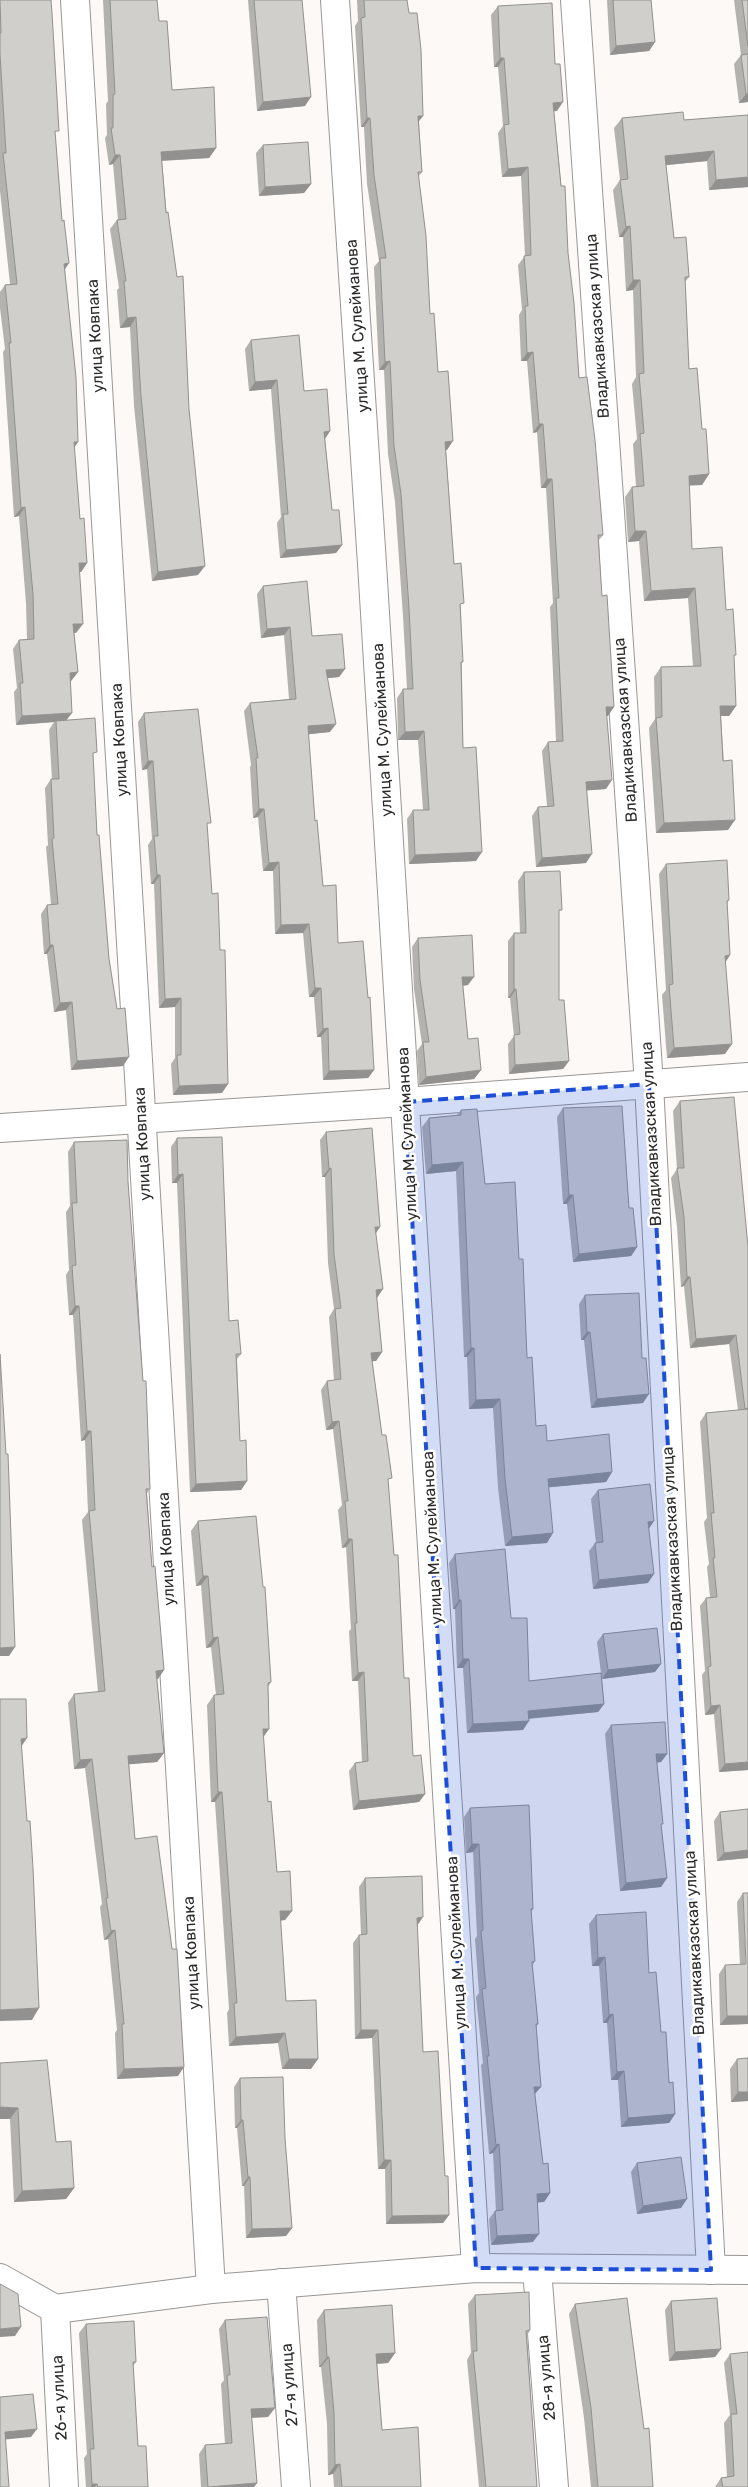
<svg xmlns="http://www.w3.org/2000/svg" width="748" height="2487" font-family="Rubik,sans-serif">
<style>
.lines{fill:none;stroke-linecap:round;stroke-linejoin:round}
.street-casing{stroke:#999795;stroke-width:30}
.street{stroke:#fff;stroke-width:28}
.wall{fill:#b4b2af}
.shaded-wall{fill:#92918f}
.building{fill:#d1cfcc;stroke:#92918f}
.marked{fill:#1d4ed8;fill-opacity:0.2;stroke:#1d4ed8;stroke-width:4;stroke-dasharray:10 6;stroke-linejoin:round}
.labels{text-anchor:middle;dominant-baseline:central;stroke-width:5;stroke-linejoin:round;paint-order:stroke}
.street-label{font-size:16px;fill:#2c2b2a;stroke:#fff}
</style>
<rect width="100%" height="100%" fill="#fcf9f7"/>
<g class="lines">
<g class="street-casing">
<g id="street">
<path d="M75,0L211,2289"/>
<path d="M335,0L372,564L476,2268"/>
<path d="M575,0L649,1084L711,2270"/>
<path d="M0,1128L405,1102L748,1077"/>
<path d="M537,2269L554,2487"/>
<path d="M0,2278L55,2309L211,2289L476,2268L748,2270"/>
<path d="M281,2283L296,2487"/>
<path d="M55,2309L64,2487"/>
</g>
</g>
<use href="#street" class="street"/>
</g>
<g class="wall">
<path d="M0,0L55,136L62,221L69,263L65,269L74,448L80,519L87,563L81,572H79L76,633H74L78,672L71,681H70L66,720L93,758L97,835L109,959L123,1066L71,1070L66,1010L54,1012L47,954H44L41,914L47,905H51L46,847L48,845L45,788L51,779H52L49,730L54,722L16,725L14,692L17,688L13,649L19,640H27L26,603L19,516L14,517L3,352L5,349L0,308V292L5,285L10,284L0,191Z"/>
<path d="M103,0H157L159,21L172,90L216,148L209,158L162,161L198,575L152,581L134,406L130,327L120,328L117,290L119,288L110,229L117,220H118L113,164L109,165L105,138L107,135L106,104L108,101Z"/>
<path d="M248,0H302L305,106L257,111Z"/>
<path d="M357,0H407L419,122L422,172L418,177L430,314L447,450H446L454,564L461,608L463,748L476,861L409,864L407,819L413,810H423L418,740H398L397,698L403,689H407L403,616L395,502L388,454L384,370H379L374,267L379,261L367,184L364,127H361L355,26L358,21Z"/>
<path d="M607,0H651L655,42L649,51L610,55Z"/>
<path d="M734,0H748V102L739,103L734,64L741,55Z"/>
<path d="M498,6L557,111H554L568,253L579,378L603,535L599,540L608,716H606V789L587,790L586,863L536,867L532,816L538,807L547,806L542,751L548,742L556,741L550,607L553,603L546,488H541L537,432L533,433L527,361H521L519,315L522,310L518,265L525,256L521,176L502,177L498,133L503,126L498,67H494L491,15Z"/>
<path d="M748,115V187L709,190L707,161L666,165L674,238L689,277L685,282L689,369L702,429L709,474L702,485H689L692,549L726,610L734,658L736,706L729,716H721L728,830L656,833L649,728L655,719L654,677L661,667L693,666L688,598L644,601L639,541L628,542L625,497L632,487H636L633,444L637,439L632,384L636,377L633,290L626,291L623,237H619L613,190L620,180L614,128L622,118L684,120Z"/>
<path d="M263,145L311,184L304,193L259,196L256,153Z"/>
<path d="M251,340L304,391L330,431L325,439L332,510L342,545L336,553L280,558L277,523L281,517L271,389L249,391L245,349Z"/>
<path d="M263,586L345,669L339,677L327,678L330,732L308,734L315,821L323,886L338,943L374,1070L368,1078L323,1080L321,1037H317L314,997H309L303,933L275,934L273,871H263L258,817L253,818L250,767L251,765L244,711L250,703L289,699L284,635L261,638L257,594Z"/>
<path d="M144,713L207,828L222,1093L173,1095L171,1064L175,1058V1007L159,1008L154,884H151L148,845L152,839L147,769L142,770L138,722Z"/>
<path d="M666,864L729,900L727,903L730,955L726,961L725,1054L667,1058L662,995L666,990L659,874Z"/>
<path d="M524,872L559,914V1000L569,1061L563,1069L509,1074L508,1044L514,1036L510,998H508V941L514,933H520L518,881Z"/>
<path d="M418,938L468,985L463,986L468,1039L481,1070L474,1079L419,1085L417,1051L422,1044L414,989L412,947Z"/>
<path d="M680,1101L748,1247V1770L719,1772L714,1714L705,1715L702,1675L705,1671L700,1606L706,1598L710,1597L707,1567L709,1564L704,1522L707,1518L700,1422L706,1413L738,1410L729,1344L690,1348L684,1286L681,1287L677,1227L671,1178L677,1169L673,1111Z"/>
<path d="M563,1108L629,1208L637,1247L631,1256L573,1262L567,1204H563L557,1117Z"/>
<path d="M461,1110L485,1184L519,1259L527,1358L536,1426L547,1441L612,1472L606,1482L549,1487L547,1543L505,1546L498,1488L493,1408L469,1409L467,1357H464L456,1171L426,1174L422,1127L429,1118L457,1115Z"/>
<path d="M326,1132L376,1233L377,1298L382,1352L376,1361H372L388,1483L404,1678L413,1756L425,1794L419,1802L353,1810L349,1771L355,1763L362,1762L358,1681H352L349,1631L351,1629L346,1547L342,1548L338,1510L342,1505L333,1429L326,1430L321,1390L327,1381L334,1380L329,1317L334,1309L328,1263L325,1177H322L320,1140Z"/>
<path d="M177,1138L229,1321L241,1354L237,1359L240,1441L247,1481L241,1490L190,1492L177,1183H172L171,1147Z"/>
<path d="M74,1142L128,1182L150,1489L147,1493L152,1567L164,1670L157,1679L164,1753L157,1762L129,1764L135,1839L178,2076L117,2079L115,2033L117,2030L108,1939L104,1940L100,1907L102,1904L85,1768L74,1769L68,1703L74,1694L98,1692L82,1520L88,1512L85,1440L81,1441L73,1315H69L66,1275L69,1270L66,1212L70,1206L68,1152Z"/>
<path d="M585,1295L643,1403L591,1408L584,1340H581L579,1304Z"/>
<path d="M598,1490L649,1529L648,1583L593,1589L589,1551L595,1543H596L591,1499Z"/>
<path d="M198,1521L271,1682L268,1687L263,1738L268,1802L277,1872L292,1911L285,1920L280,1921L286,2001L311,2069H282L278,2043L229,2046L227,2013L229,2009L215,1802H211L207,1705L214,1695H216L211,1647L206,1648L201,1585L196,1586L191,1531Z"/>
<path d="M455,1554L511,1618L529,1681L601,1673L597,1642L603,1634L655,1672L602,1679L604,1704L598,1712L529,1719L523,1730L467,1733L463,1668H457L455,1609H453L449,1563Z"/>
<path d="M611,1725L667,1754L661,1762L657,1763L661,1827L667,1878L661,1887L620,1891L605,1734Z"/>
<path d="M470,1808L533,1909L531,1912L535,1961L532,1966L538,2024L536,2027L535,2095L543,2164L550,2193L544,2202H537L533,2242L491,2245L489,2219L495,2211H496L493,2153L489,2154L481,2065L483,2063L476,1997L479,1993L475,1939L477,1936L473,1852L466,1853L464,1817Z"/>
<path d="M748,1809V1858L717,1861L714,1821L720,1812Z"/>
<path d="M365,1878L417,1926L423,2052L445,2176L449,2215L443,2223L386,2224L385,2169H378L372,2038L355,2039L353,1943L359,1935H361L359,1887Z"/>
<path d="M743,1893L748,2024L720,2025L719,1974L725,1965H740L737,1902Z"/>
<path d="M596,1915L649,1973L661,2032L675,2114L669,2123L621,2127L618,2080H611L607,2023H603L599,1966H592L589,1924Z"/>
<path d="M748,2058V2101L731,2102L730,2069L737,2059Z"/>
<path d="M0,2063L56,2142L74,2188L66,2199L14,2202L10,2119H0Z"/>
<path d="M240,2078L285,2138L292,2228L286,2236L246,2238L244,2186H242L237,2128H235L234,2087Z"/>
<path d="M637,2163L681,2208L637,2214L631,2172Z"/>
<path d="M475,2295L530,2330L527,2336L537,2487H479L467,2360L471,2353L468,2304Z"/>
<path d="M671,2301L721,2349L715,2357L669,2361L665,2310Z"/>
<path d="M575,2304L644,2429L653,2487H591L584,2418L569,2314Z"/>
<path d="M324,2310L395,2353L388,2363L377,2364L382,2430L421,2487H334L333,2474L328,2475L327,2423L321,2367H319L317,2320Z"/>
<path d="M225,2320L268,2417L251,2418L257,2483L254,2487H201L199,2454L205,2445L225,2444L221,2384L224,2380L219,2329Z"/>
<path d="M86,2324L136,2362L133,2366L138,2446L148,2487H86L84,2458L87,2454L79,2333Z"/>
<path d="M730,2354L748,2487H715L721,2478L727,2477L724,2423L730,2415L724,2363Z"/>
</g>
<g class="shaded-wall">
<path d="M655,42L649,51L610,55L616,46Z"/>
<path d="M500,58H504L498,67H494Z"/>
<path d="M746,94H748V102L739,103Z"/>
<path d="M311,97L305,106L257,111L263,102Z"/>
<path d="M563,102L557,111L547,112L553,103Z"/>
<path d="M418,116H423L417,124Z"/>
<path d="M367,118H370L364,127H361Z"/>
<path d="M216,148L209,158L155,161L161,152Z"/>
<path d="M714,151L707,161L658,166L665,156Z"/>
<path d="M115,155H120L113,164L109,165Z"/>
<path d="M528,167L521,176L502,177L508,169Z"/>
<path d="M748,177V187L709,190L716,180Z"/>
<path d="M311,184L304,193L259,196L265,187Z"/>
<path d="M630,226L623,237H619L626,227Z"/>
<path d="M69,263L63,272L64,264Z"/>
<path d="M633,280H640L633,290L626,291Z"/>
<path d="M136,317L130,327L120,328L127,318Z"/>
<path d="M533,352L527,361H521L527,353Z"/>
<path d="M390,361L384,370H379L385,362Z"/>
<path d="M277,380L271,389L249,391L255,382Z"/>
<path d="M539,424H543L537,432L533,433Z"/>
<path d="M330,431L324,440V432Z"/>
<path d="M453,441L447,450L439,451L445,442Z"/>
<path d="M74,442H78L72,451Z"/>
<path d="M709,474L702,485L682,486L689,476Z"/>
<path d="M547,479H552L546,488H541Z"/>
<path d="M25,507L19,516L14,517L21,508Z"/>
<path d="M635,531H646L639,541L628,542Z"/>
<path d="M342,545L336,553L280,558L286,550Z"/>
<path d="M79,563H87L81,572H73Z"/>
<path d="M205,566L198,575L152,581L158,572Z"/>
<path d="M695,588L688,598L644,601L651,591Z"/>
<path d="M73,624H83L76,633H67Z"/>
<path d="M290,627L284,635L261,638L267,629Z"/>
<path d="M345,669L339,677L320,679L326,670Z"/>
<path d="M78,672L71,681L63,682L70,673Z"/>
<path d="M720,706H736L729,716H713Z"/>
<path d="M606,707H614L608,716H599Z"/>
<path d="M72,713L65,722L56,721L54,722L16,725L22,716Z"/>
<path d="M336,724L330,732L302,735L308,726Z"/>
<path d="M424,731L418,740H398L405,732Z"/>
<path d="M148,761H153L147,769L142,770Z"/>
<path d="M612,780L606,789L580,791L586,782Z"/>
<path d="M259,809H264L258,817L253,818Z"/>
<path d="M735,820L728,830L656,833L664,823Z"/>
<path d="M482,852L476,861L409,864L415,855Z"/>
<path d="M592,854L586,863L536,867L542,858Z"/>
<path d="M279,862L273,871H263L269,863Z"/>
<path d="M157,875H160L154,884H151Z"/>
<path d="M309,924L303,933L275,934L281,925Z"/>
<path d="M50,945H53L47,954H44Z"/>
<path d="M730,955L723,966L725,956Z"/>
<path d="M462,977H474L468,985L456,986Z"/>
<path d="M315,988H321L314,997H309Z"/>
<path d="M514,989H516L510,998H508Z"/>
<path d="M181,998L175,1007L159,1008L165,999Z"/>
<path d="M72,1002L66,1010L54,1012L60,1003Z"/>
<path d="M328,1028L321,1037H317L323,1029Z"/>
<path d="M732,1044L725,1054L667,1058L674,1048Z"/>
<path d="M129,1057L123,1066L71,1070L77,1061Z"/>
<path d="M569,1061L563,1069L509,1074L515,1065Z"/>
<path d="M374,1070L368,1078L323,1080L329,1071Z"/>
<path d="M481,1070L474,1079L419,1085L426,1077Z"/>
<path d="M228,1084L222,1093L173,1095L179,1086Z"/>
<path d="M463,1162L456,1171L426,1174L432,1165Z"/>
<path d="M331,1168L325,1177H322L329,1169Z"/>
<path d="M183,1174L177,1183H172L178,1175Z"/>
<path d="M569,1195H573L567,1204H563Z"/>
<path d="M375,1227H380L374,1236Z"/>
<path d="M637,1247L631,1256L573,1262L579,1254Z"/>
<path d="M687,1277H690L684,1286L681,1287Z"/>
<path d="M383,1289L377,1298L376,1290Z"/>
<path d="M75,1306H79L73,1315H69Z"/>
<path d="M587,1332H590L584,1340H581Z"/>
<path d="M736,1335L729,1344L690,1348L696,1339Z"/>
<path d="M471,1348H474L467,1357H464Z"/>
<path d="M382,1352L376,1361L365,1362L371,1353Z"/>
<path d="M649,1394L643,1403L591,1408L597,1399Z"/>
<path d="M500,1399L493,1408L469,1409L476,1400Z"/>
<path d="M339,1421L333,1429L326,1430L332,1422Z"/>
<path d="M87,1431H91L85,1440L81,1441Z"/>
<path d="M612,1472L606,1482L542,1488L548,1479Z"/>
<path d="M247,1481L241,1490L190,1492L196,1484Z"/>
<path d="M654,1521L648,1530V1522Z"/>
<path d="M553,1533L547,1543L505,1546L512,1537Z"/>
<path d="M348,1539H352L346,1547L342,1548Z"/>
<path d="M654,1574L648,1583L593,1589L599,1580Z"/>
<path d="M203,1576H208L201,1585L196,1586Z"/>
<path d="M459,1600H461L455,1609H453Z"/>
<path d="M218,1637L211,1647L206,1648L213,1638Z"/>
<path d="M15,1647L9,1656H0V1648Z"/>
<path d="M463,1659H469L463,1668H457Z"/>
<path d="M661,1664L655,1672L602,1679L608,1670Z"/>
<path d="M164,1670L158,1679L150,1680L156,1671Z"/>
<path d="M364,1672L358,1681H352L358,1673Z"/>
<path d="M604,1704L598,1712L522,1719L528,1711Z"/>
<path d="M720,1705L714,1714L705,1715L711,1706Z"/>
<path d="M529,1721L523,1730L467,1733L473,1724Z"/>
<path d="M263,1729H269L262,1739Z"/>
<path d="M27,1738L19,1750L21,1739Z"/>
<path d="M164,1753L157,1762L121,1765L128,1756Z"/>
<path d="M656,1754H667L661,1762L650,1763Z"/>
<path d="M92,1759L85,1768L74,1769L80,1760Z"/>
<path d="M748,1762V1770L719,1772L725,1764Z"/>
<path d="M218,1792H222L215,1802H211Z"/>
<path d="M425,1794L419,1802L353,1810L359,1801Z"/>
<path d="M472,1844H479L473,1852L466,1853Z"/>
<path d="M748,1850V1858L717,1861L724,1853Z"/>
<path d="M667,1878L661,1887L620,1891L626,1883Z"/>
<path d="M280,1911H292L285,1920L273,1921Z"/>
<path d="M423,1917L417,1926V1918Z"/>
<path d="M115,1930L108,1939L104,1940L111,1931Z"/>
<path d="M605,1957L599,1966H592L598,1958Z"/>
<path d="M39,2008L32,2020L0,2021V2010Z"/>
<path d="M613,2014L607,2023H603L609,2015Z"/>
<path d="M727,2016H748V2024L720,2025Z"/>
<path d="M361,2030H378L372,2038L355,2039Z"/>
<path d="M285,2033L278,2043L229,2046L236,2037Z"/>
<path d="M289,2059H318L311,2069H282Z"/>
<path d="M184,2067L178,2076L117,2079L124,2069Z"/>
<path d="M624,2071L618,2080H611L617,2072Z"/>
<path d="M534,2087H541L534,2095Z"/>
<path d="M738,2092H748V2101L731,2102Z"/>
<path d="M0,2107L18,2108L10,2119H0Z"/>
<path d="M675,2114L669,2123L621,2127L628,2118Z"/>
<path d="M241,2120H243L237,2128H235Z"/>
<path d="M499,2144L493,2153L489,2154L496,2145Z"/>
<path d="M384,2160H391L385,2169H378Z"/>
<path d="M248,2177H250L244,2186H242Z"/>
<path d="M74,2188L66,2199L14,2202L22,2191Z"/>
<path d="M550,2193L544,2202L531,2203L537,2194Z"/>
<path d="M687,2199L681,2208L637,2214L643,2206Z"/>
<path d="M449,2215L443,2223L386,2224L392,2216Z"/>
<path d="M292,2228L286,2236L246,2238L252,2229Z"/>
<path d="M539,2234L533,2242L491,2245L497,2236Z"/>
<path d="M21,2327L15,2336L0,2337V2329Z"/>
<path d="M721,2349L715,2357L669,2361L675,2352Z"/>
<path d="M395,2353L388,2363L369,2364L376,2354Z"/>
<path d="M327,2357H329L321,2367H319Z"/>
<path d="M275,2408L268,2417L245,2418L251,2409Z"/>
<path d="M37,2429L31,2437L0,2440L5,2432Z"/>
<path d="M340,2464L333,2474L328,2475L335,2465Z"/>
<path d="M257,2483L254,2487H208Z"/>
<path d="M92,2484H97L95,2487H90Z"/>
</g>
<g class="building">
<path d="M0,0H51L52,13L59,131H55L62,221L64,220L69,263L64,264L76,377L78,442H74L80,519L84,518L87,563H79L83,624H73L78,672L70,673L72,713L22,716L20,683H23L19,640L34,639L33,594L25,507L21,508L9,343H11L5,285L17,284L3,153H6L0,54V33H1Z"/>
<path d="M110,0H157L159,21H167L172,90L214,87L216,148L161,152L166,213L168,212L177,277L183,276L189,409L205,566L158,572L141,396L136,317L127,318L124,281H126L117,220L126,219L120,155H115L111,128H113V95L115,94Z"/>
<path d="M254,0H302L311,97L263,102Z"/>
<path d="M364,0H407L409,13H417L421,50L423,116H418L422,172H418L426,236L430,314L434,313L438,372L448,371L453,441L445,442L454,564L461,563L464,603L460,604L463,662H461L463,748L476,747L482,852L415,855L413,810H429L424,731L405,732L403,689H413L409,608L401,494L394,446L390,361L385,362L380,258H386L374,175L370,118H367L361,18L365,17Z"/>
<path d="M613,0H651L655,42L616,46Z"/>
<path d="M742,0H748V46Z"/>
<path d="M552,3L555,64H560L563,102L553,103L561,186H565L568,253L574,303L579,378L587,377L595,440L603,535H598L602,596L607,595L614,707H606L612,780L586,782L592,854L542,858L538,807L554,806L548,742L563,741L556,598H559L552,479H547L543,424H539L533,352L527,353L525,306H528L524,256L531,255L528,167L508,169L504,125L509,124L504,58H500L498,6Z"/>
<path d="M748,54V94H746L741,55Z"/>
<path d="M683,112L684,120L748,115V177L716,180L714,151L665,156L674,238L686,237L689,277H685L689,369L697,368L702,429H706L709,474L689,476L692,549L722,547L726,610L733,609L736,655H734L736,706H720L723,761L732,760L735,820L664,823L656,718L662,717L661,667L701,666L695,588L651,591L646,531H635L632,487L644,486L640,434L644,433L639,374L644,373L640,280H633L630,226L626,227L620,180L628,179L622,118Z"/>
<path d="M308,142L311,184L265,187L263,145Z"/>
<path d="M299,335L304,391L327,389L330,431L324,432L332,510H339L342,545L286,550L283,514H288L277,380L255,382L251,340Z"/>
<path d="M307,581L312,636L342,634L345,669L326,670L336,724L308,726L315,821L317,820L323,886L336,885L338,943L363,941L368,998L370,997L374,1070L329,1071L328,1028L323,1029L321,988H315L309,924L281,925L279,862L269,863L264,809H259L256,758H258L250,703L296,699L290,627L267,629L263,586Z"/>
<path d="M198,709L211,823H207L212,894L218,893L220,950H225L228,1084L179,1086L177,1055H181V998L165,999L160,875H157L154,836H158L153,761H148L144,713Z"/>
<path d="M95,718L97,752L93,753L97,835H99L109,959L117,1009L125,1008L129,1057L77,1061L72,1002L60,1003L53,945H50L47,905L58,904L52,839L54,838L51,779H59L56,721Z"/>
<path d="M727,860L729,900L727,901L730,955L725,956L732,1044L674,1048L669,985L673,984L666,864Z"/>
<path d="M560,871L562,910H559V1000H564L569,1061L515,1065L514,1035L520,1034L516,989H514V933H526L524,872Z"/>
<path d="M472,935L474,977H462L468,1039L478,1038L481,1070L426,1077L423,1042H429L420,980L418,938Z"/>
<path d="M734,1097L748,1247V1408L745,1409L736,1335L696,1339L690,1277H687L684,1217L677,1168H684L680,1101Z"/>
<path d="M622,1106L629,1208H633L637,1247L579,1254L573,1195H569L563,1108Z"/>
<path d="M477,1109L485,1184L515,1182L519,1259H523L527,1358L532,1357L536,1426L546,1425L547,1441L609,1434L612,1472L548,1479L553,1533L512,1537L505,1479L500,1399L476,1400L474,1348H471L463,1162L432,1165L429,1118L461,1115V1110Z"/>
<path d="M372,1128L380,1227H375L383,1289L376,1290L382,1352L371,1353L382,1435H386L392,1478L388,1479L394,1555H398L404,1678H409L413,1756L421,1755L425,1794L359,1801L355,1763L368,1761L364,1672L358,1673L355,1623H357L352,1539H348L345,1501H348L339,1421L332,1422L327,1381L341,1379L335,1309L341,1308L334,1254L331,1168L329,1169L326,1132Z"/>
<path d="M222,1137L229,1321L238,1320L241,1354H236L240,1441L246,1440L247,1481L196,1484L183,1174L178,1175L177,1138Z"/>
<path d="M127,1140L128,1182L143,1381H146L150,1489H146L152,1567L155,1566L164,1670L156,1671L164,1753L128,1756L135,1839L157,1836L172,1949H177L184,2067L124,2069L122,2024H124L115,1930L111,1931L106,1898H108L92,1759L80,1760L74,1694L105,1691L89,1511L95,1510L91,1431H87L79,1306H75L72,1266L76,1265L72,1203H77L74,1142Z"/>
<path d="M639,1293L642,1358H646L649,1394L597,1399L590,1332H587L585,1295Z"/>
<path d="M0,1354L6,1454H8L15,1647L0,1648Z"/>
<path d="M748,1409V1762L725,1764L720,1705L711,1706L708,1667L711,1666L706,1598L717,1597L713,1558H715L711,1513H714L706,1413Z"/>
<path d="M650,1484L654,1521L648,1522L654,1574L599,1580L595,1543L603,1542L598,1490Z"/>
<path d="M256,1516L263,1587H265L271,1682L268,1683L269,1729H263L268,1802L271,1801L277,1872L290,1871L292,1911H280L286,2001L316,2000L318,2059H289L285,2033L236,2037L234,2003H237L222,1792H218L214,1695L224,1694L218,1637L213,1638L208,1576H203L198,1521Z"/>
<path d="M505,1549L511,1618H527L529,1681L601,1673L604,1704L528,1711L529,1721L473,1724L469,1659H463L461,1600H459L455,1554Z"/>
<path d="M657,1628L661,1664L608,1670L603,1634Z"/>
<path d="M0,1699H26L27,1738L21,1739L27,1821H30L33,1868L39,2008L0,2010Z"/>
<path d="M665,1722L667,1754H656L663,1824H661L667,1878L626,1883L611,1725Z"/>
<path d="M529,1805L533,1909H531L535,1961L532,1962L538,2024H536L541,2087H534L543,2164L548,2163L550,2193L537,2194L539,2234L497,2236L495,2211L503,2210L499,2144L496,2145L487,2056H489L482,1989L486,1988L481,1931L483,1930L479,1844H472L470,1808Z"/>
<path d="M748,1809V1850L724,1853L720,1812Z"/>
<path d="M422,1876L423,1917L417,1918L423,2052L438,2051L445,2176H448L449,2215L392,2216L391,2160H384L378,2030H361L359,1935L367,1934L365,1878Z"/>
<path d="M743,1893H748V2016H727L725,1965L746,1964Z"/>
<path d="M646,1912L649,1973L656,1972L661,2032H666L669,2083L673,2082L675,2114L628,2118L624,2071L617,2072L613,2014L609,2015L605,1957L598,1958L596,1915Z"/>
<path d="M748,2058V2092H738L737,2059Z"/>
<path d="M47,2060L56,2142L71,2141L74,2188L22,2191L18,2108L0,2107V2063Z"/>
<path d="M283,2077L285,2138L292,2228L252,2229L250,2177H248L243,2120H241L240,2078Z"/>
<path d="M681,2157L687,2199L643,2206L637,2163Z"/>
<path d="M0,2284L18,2294L21,2327L0,2329Z"/>
<path d="M529,2292L530,2330L526,2331L537,2487H486L473,2351H477L475,2295Z"/>
<path d="M627,2298L644,2429L649,2428L653,2487H598L591,2408L575,2304Z"/>
<path d="M717,2298L721,2349L675,2352L671,2301Z"/>
<path d="M392,2305L395,2353L376,2354L382,2430L418,2427L421,2487H342L340,2464L335,2465L334,2413L329,2357H327L324,2310Z"/>
<path d="M267,2317L275,2408L251,2409L257,2483L208,2487L205,2445L232,2443L227,2375H230L225,2320Z"/>
<path d="M134,2321L136,2362H133L138,2446H146L148,2487H98L97,2484H92L90,2449H94L86,2324Z"/>
<path d="M748,2352V2487H723L721,2478L734,2476L731,2414H737L730,2354Z"/>
<path d="M33,2394L37,2429L5,2432L9,2487H0V2397Z"/>
</g>
<path class="marked" d="M649,1084L711,2270L476,2268L405,1102Z"/>
<g class="labels">
<g class="street-label">
<text transform="translate(357 326) rotate(-94)">улица М. Сулейманова</text>
<text transform="translate(597 326) rotate(-94)">Владикавказская улица</text>
<text transform="translate(95 336) rotate(-93)">улица Ковпака</text>
<text transform="translate(382 730) rotate(-93)">улица М. Сулейманова</text>
<text transform="translate(625 730) rotate(-94)">Владикавказская улица</text>
<text transform="translate(119 740) rotate(-93)">улица Ковпака</text>
<text transform="translate(407 1134) rotate(-93)">улица М. Сулейманова</text>
<text transform="translate(651 1134) rotate(-93)">Владикавказская улица</text>
<text transform="translate(142 1144) rotate(-93)">улица Ковпака</text>
<text transform="translate(432 1538) rotate(-93)">улица М. Сулейманова</text>
<text transform="translate(672 1539) rotate(-93)">Владикавказская улица</text>
<text transform="translate(166 1549) rotate(-93)">улица Ковпака</text>
<text transform="translate(456 1943) rotate(-93)">улица М. Сулейманова</text>
<text transform="translate(694 1943) rotate(-93)">Владикавказская улица</text>
<text transform="translate(191 1953) rotate(-93)">улица Ковпака</text>
<text transform="translate(546 2378) rotate(-95)">28-я улица</text>
<text transform="translate(289 2385) rotate(-94)">27-я улица</text>
<text transform="translate(59 2398) rotate(-93)">26-я улица</text>
</g>
</g>
</svg>
